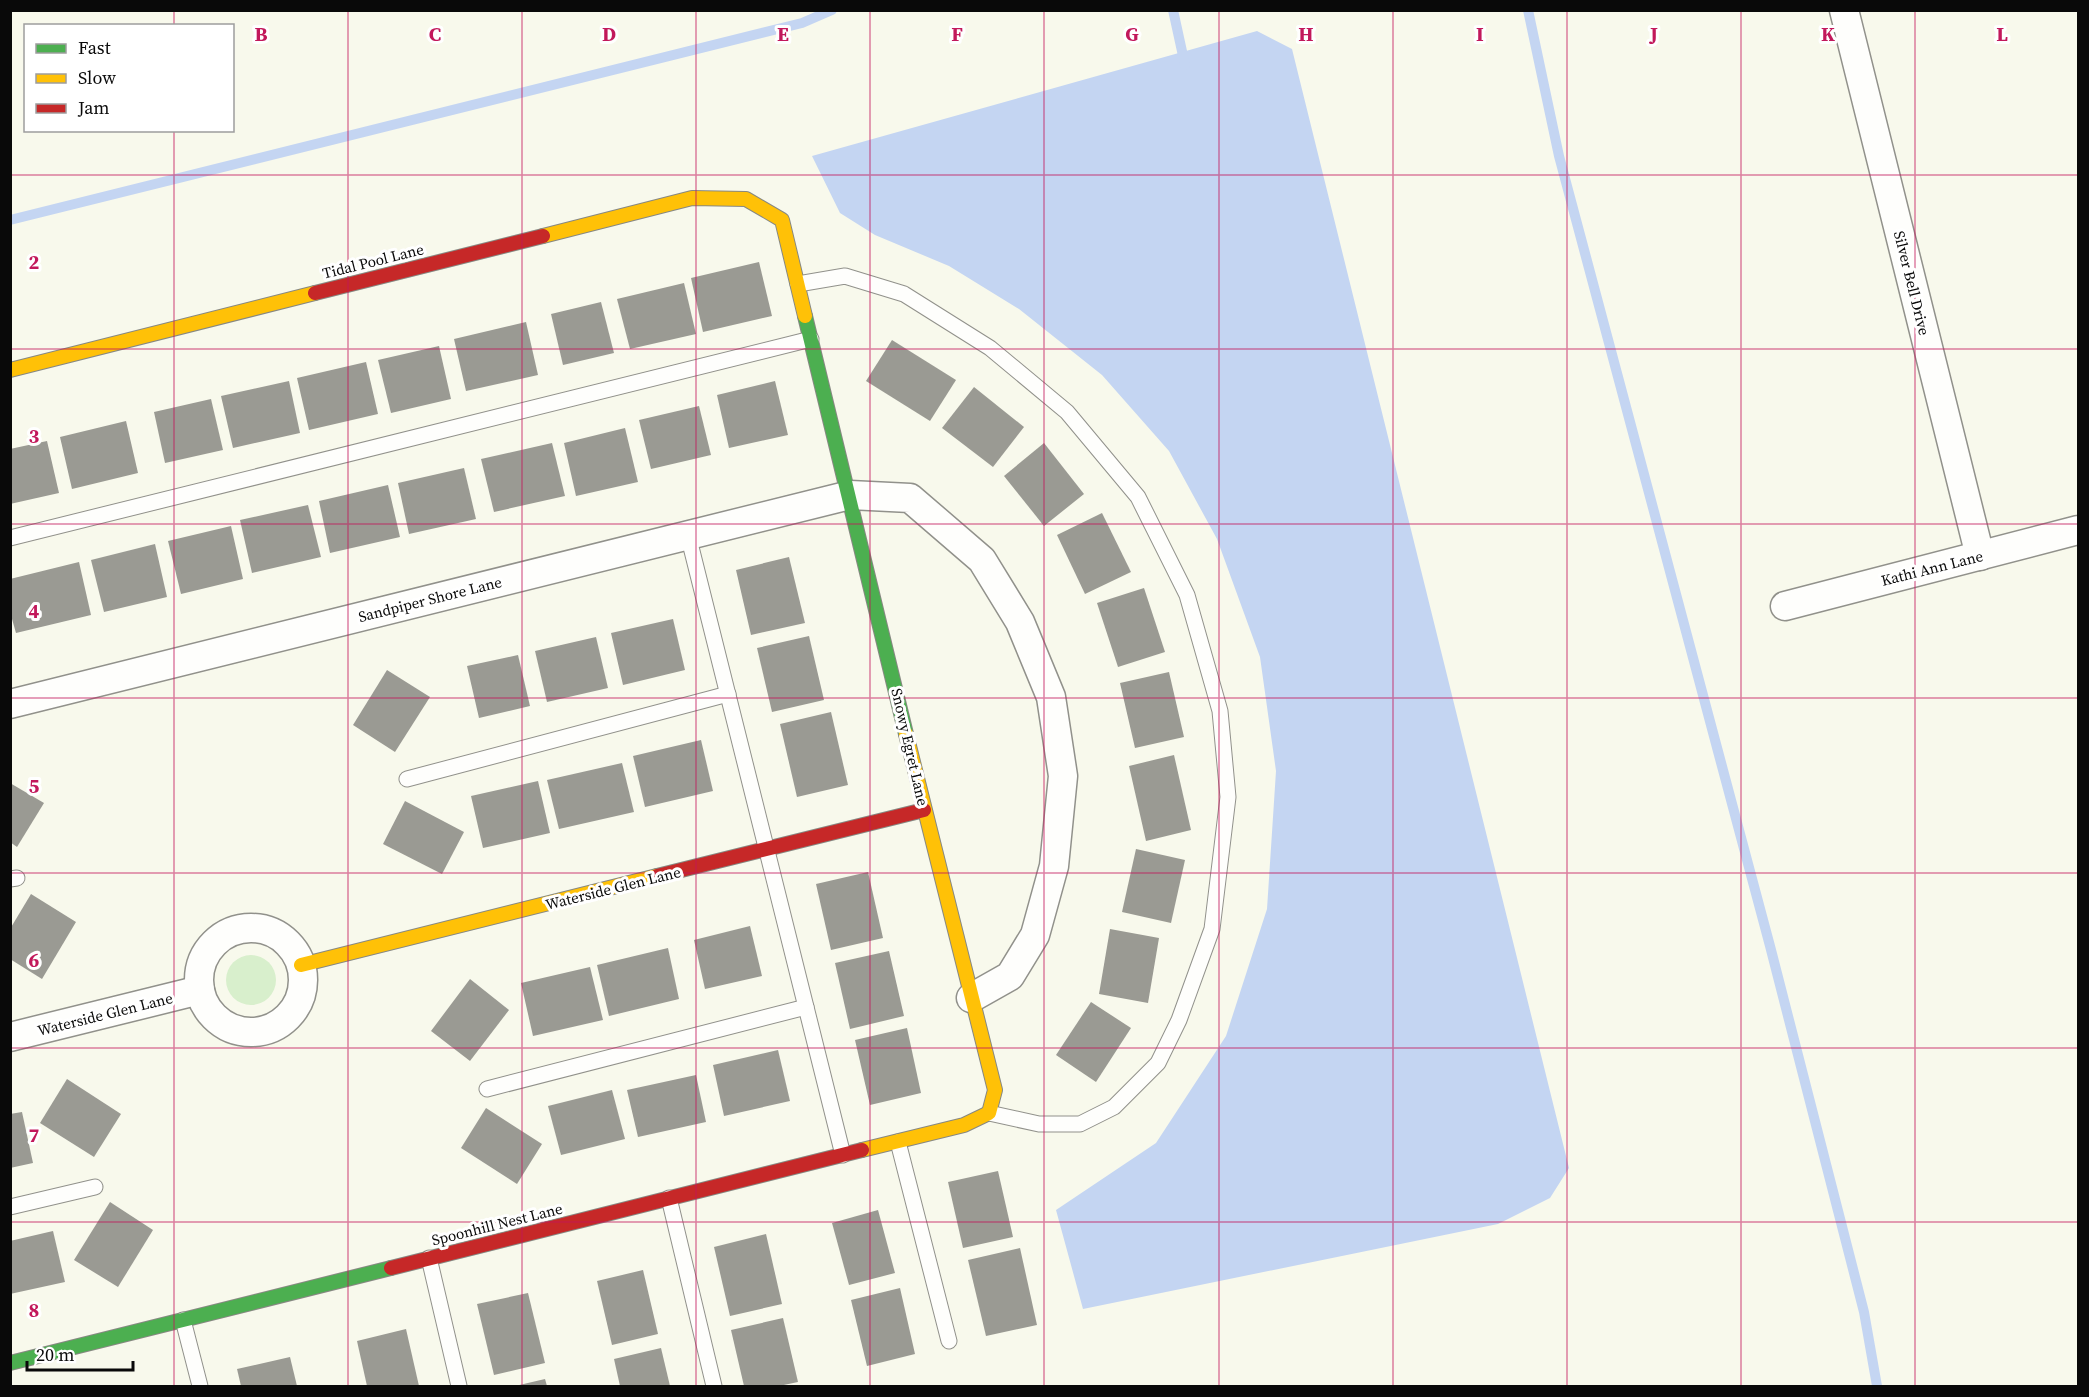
<svg xmlns="http://www.w3.org/2000/svg" width="2089" height="1397" font-family="'Source Serif 4',serif">
<style>
.green{fill:#d8efcc}
.water{fill:#c4d5f2}
.lines{fill:none;stroke-linecap:round;stroke-linejoin:round}
.stream{stroke:#c4d5f2;stroke-width:10}
.building{fill:#9a9a93}
.lane-casing{stroke:#91918b;stroke-width:17}
.street-casing{stroke:#91918b;stroke-width:31}
.fast-casing{stroke:#878882;stroke-width:16}
.slow-casing{stroke:#878882;stroke-width:16}
.jam-casing{stroke:#878882;stroke-width:16}
.lane{stroke:#fefefc;stroke-width:15}
.street{stroke:#fefefc;stroke-width:28}
.fast{stroke:#4caf50;stroke-width:14}
.slow{stroke:#ffc107;stroke-width:14}
.jam{stroke:#c62828;stroke-width:14}
.grid{fill:none;stroke:#c2185b;stroke-width:1.5;stroke-opacity:0.55}
.labels{text-anchor:middle;dominant-baseline:central;stroke-width:6;stroke-linejoin:round;paint-order:stroke}
.street-label{font-size:15px;fill:#090909;stroke:#fff}
.grid-label{font-size:20px;text-anchor:middle;font-weight:bold;fill:#c2185b;stroke:#fff;stroke-width:6;stroke-linejoin:round;paint-order:stroke}
</style>
<rect width="100%" height="100%" fill="#f8f9ec"/>
<circle class="green" cx="251" cy="980" r="25"/>
<path class="water" d="M1257,31L1292,49L1569,1168L1550,1198L1498,1224L1083,1309L1056,1210L1156,1143L1226,1036L1267,909L1276,771L1260,657L1217,539L1169,451L1102,375L1019,309L949,266L875,235L840,213L812,156Z"/>
<g class="lines">
<g class="stream">
<path d="M1173,10L1185,65"/>
<path d="M1528,10L1559,156L1770,946L1864,1312L1877,1386"/>
<path d="M10,220L802,23L832,10"/>
</g>
</g>
<g class="building">
<path d="M759,262L772,316L703,332L691,278Z"/>
<path d="M684,283L696,334L630,349L617,299Z"/>
<path d="M601,302L614,353L563,365L551,314Z"/>
<path d="M526,322L538,375L466,391L454,339Z"/>
<path d="M892,340L956,380L930,421L866,381Z"/>
<path d="M439,346L451,399L391,413L378,360Z"/>
<path d="M366,362L378,414L309,430L297,378Z"/>
<path d="M289,381L300,433L233,448L221,396Z"/>
<path d="M775,381L788,435L729,448L717,395Z"/>
<path d="M974,387L1024,427L993,467L942,428Z"/>
<path d="M211,399L223,450L165,463L154,412Z"/>
<path d="M699,406L711,455L651,469L639,420Z"/>
<path d="M126,421L138,473L72,489L60,437Z"/>
<path d="M625,428L638,482L576,496L564,443Z"/>
<path d="M47,441L59,493L10,504V449Z"/>
<path d="M552,443L565,496L494,512L481,459Z"/>
<path d="M1044,443L1084,494L1044,526L1004,476Z"/>
<path d="M464,468L476,519L409,534L398,483Z"/>
<path d="M388,485L400,537L330,553L319,501Z"/>
<path d="M308,505L321,557L252,573L240,520Z"/>
<path d="M1102,513L1131,572L1085,594L1057,535Z"/>
<path d="M231,526L243,579L181,594L168,541Z"/>
<path d="M155,544L167,597L104,612L91,560Z"/>
<path d="M789,557L805,623L751,635L736,570Z"/>
<path d="M79,562L91,615L16,633L10,612V579Z"/>
<path d="M1144,588L1165,652L1118,667L1097,603Z"/>
<path d="M673,619L685,670L623,685L611,633Z"/>
<path d="M809,636L824,700L772,712L757,648Z"/>
<path d="M596,637L608,688L547,702L535,651Z"/>
<path d="M518,655L530,706L479,718L467,666Z"/>
<path d="M387,670L430,697L395,752L353,725Z"/>
<path d="M1169,672L1184,737L1135,748L1120,683Z"/>
<path d="M831,712L848,785L797,797L780,724Z"/>
<path d="M701,740L713,791L645,807L633,756Z"/>
<path d="M1174,755L1191,830L1146,841L1129,766Z"/>
<path d="M622,763L634,812L559,829L547,780Z"/>
<path d="M538,781L550,833L483,848L471,796Z"/>
<path d="M10,783L44,803L17,847L10,842Z"/>
<path d="M405,801L464,832L442,874L383,844Z"/>
<path d="M1136,849L1185,860L1171,923L1122,912Z"/>
<path d="M868,872L883,938L831,950L816,884Z"/>
<path d="M31,894L76,922L42,979L10,959V929Z"/>
<path d="M750,926L762,976L705,989L694,940Z"/>
<path d="M1110,929L1159,938L1148,1003L1099,994Z"/>
<path d="M668,948L679,999L609,1016L597,965Z"/>
<path d="M889,951L904,1016L850,1029L835,963Z"/>
<path d="M590,967L603,1020L533,1036L521,983Z"/>
<path d="M470,979L509,1010L470,1061L431,1031Z"/>
<path d="M1091,1002L1131,1028L1096,1082L1056,1055Z"/>
<path d="M907,1028L921,1093L870,1105L855,1040Z"/>
<path d="M778,1050L790,1101L724,1116L713,1065Z"/>
<path d="M696,1075L706,1122L638,1137L627,1090Z"/>
<path d="M67,1079L121,1114L94,1157L40,1123Z"/>
<path d="M612,1090L625,1139L561,1155L548,1106Z"/>
<path d="M486,1108L542,1144L517,1184L461,1148Z"/>
<path d="M22,1112L33,1163L10,1168V1114Z"/>
<path d="M998,1171L1013,1237L963,1248L948,1182Z"/>
<path d="M110,1202L153,1230L118,1287L74,1260Z"/>
<path d="M878,1210L895,1273L849,1285L832,1223Z"/>
<path d="M53,1231L65,1282L10,1294V1241Z"/>
<path d="M766,1234L782,1304L730,1316L714,1247Z"/>
<path d="M1020,1248L1037,1325L986,1336L968,1260Z"/>
<path d="M643,1270L658,1334L612,1345L597,1281Z"/>
<path d="M900,1288L915,1354L867,1366L851,1300Z"/>
<path d="M528,1293L545,1363L494,1375L477,1304Z"/>
<path d="M783,1318L798,1382L779,1386H744L731,1330Z"/>
<path d="M406,1329L419,1386H367L357,1341Z"/>
<path d="M661,1348L670,1386H620L614,1359Z"/>
<path d="M290,1357L297,1386H241L237,1369Z"/>
<path d="M545,1379L547,1386H515Z"/>
</g>
<g class="lines">
<g class="lane-casing">
<g id="lane">
<path d="M798,284L845,276L904,294L990,348L1067,412L1138,497L1187,595L1220,711L1228,797L1212,929L1179,1020L1158,1063L1114,1107L1080,1124H1039L989,1113"/>
<path d="M688,535L843,1155"/>
<path d="M10,538L811,339"/>
<path d="M407,779L728,694"/>
<path d="M10,879L17,878"/>
<path d="M487,1089L806,1007"/>
<path d="M898,1142L949,1341"/>
<path d="M669,1198L714,1386"/>
<path d="M10,1207L95,1187"/>
<path d="M429,1258L459,1386"/>
<path d="M183,1320L200,1386"/>
</g>
</g>
<g class="street-casing">
<g id="street">
<path d="M1844,10L1980,556"/>
<path d="M1785,606L2078,530"/>
<path d="M10,704L850,495L910,498L982,560L1020,622L1051,697L1063,776L1054,866L1035,935L1010,976L971,998"/>
<circle cx="251" cy="980" r="52"/>
<path d="M10,1037L200,990"/>
</g>
</g>
<g class="fast-casing">
<g id="fast">
<path d="M805,316L906,734"/>
<path d="M10,1363L391,1268"/>
</g>
</g>
<g class="slow-casing">
<g id="slow">
<path d="M543,236L692,198L746,199L782,220L805,316"/>
<path d="M10,370L315,293"/>
<path d="M301,965L657,876"/>
<path d="M862,1150L964,1125L989,1113L995,1090L906,734"/>
</g>
</g>
<g class="jam-casing">
<g id="jam">
<path d="M315,293L543,236"/>
<path d="M657,876L924,810"/>
<path d="M391,1268L862,1150"/>
</g>
</g>
<use href="#lane" class="lane"/>
<use href="#street" class="street"/>
<use href="#fast" class="fast"/>
<use href="#slow" class="slow"/>
<use href="#jam" class="jam"/>
</g>
<path class="grid" d="M174,10V26M348,10V1386M522,10V1386M696,10V1386M870,10V1386M1044,10V1386M1219,10V1386M1393,10V1386M1567,10V1386M1741,10V1386M1915,10V1386M174,130V1386M10,175H2078M10,349H2078M10,524H2078M10,698H2078M10,873H2078M10,1048H2078M10,1222H2078"/>
<g class="labels">
<g class="street-label">
<text transform="translate(373 261) rotate(-14)">Tidal Pool Lane</text>
<text transform="translate(1912 283) rotate(76)">Silver Bell Drive</text>
<text transform="translate(1932 568) rotate(-14)">Kathi Ann Lane</text>
<text transform="translate(430 599) rotate(-14)">Sandpiper Shore Lane</text>
<text transform="translate(910 747) rotate(77)">Snowy Egret Lane</text>
<text transform="translate(613 888) rotate(-14)">Waterside Glen Lane</text>
<text transform="translate(105 1014) rotate(-14)">Waterside Glen Lane</text>
<text transform="translate(497 1224) rotate(-14)">Spoonhill Nest Lane</text>
</g>
</g>
<g class="grid-label">
<text x="261" y="41">B</text>
<text x="435" y="41">C</text>
<text x="609" y="41">D</text>
<text x="783" y="41">E</text>
<text x="957" y="41">F</text>
<text x="1132" y="41">G</text>
<text x="1306" y="41">H</text>
<text x="1480" y="41">I</text>
<text x="1654" y="41">J</text>
<text x="1828" y="41">K</text>
<text x="2002" y="41">L</text>
<text x="34" y="269">2</text>
<text x="34" y="443">3</text>
<text x="34" y="618">4</text>
<text x="34" y="793">5</text>
<text x="34" y="967">6</text>
<text x="34" y="1142">7</text>
<text x="34" y="1317">8</text>
</g>
<rect width="2089" height="1397" fill="none" stroke="#090909" stroke-width="24"/>
<rect x="24" y="24" width="210" height="108" fill="#ffffff" stroke="#9d9d9d" stroke-width="1.5"/>
<rect x="36" y="44" width="30" height="9" fill="#4caf50" stroke="#9d9d9d" stroke-width="1.5"/>
<text x="78" y="54" font-size="18" fill="#090909">Fast</text>
<rect x="36" y="74" width="30" height="9" fill="#ffc107" stroke="#9d9d9d" stroke-width="1.5"/>
<text x="78" y="84" font-size="18" fill="#090909">Slow</text>
<rect x="36" y="104" width="30" height="9" fill="#c62828" stroke="#9d9d9d" stroke-width="1.5"/>
<text x="78" y="114" font-size="18" fill="#090909">Jam</text>
<path d="M27 1361v9h106v-9" fill="none" stroke="#090909" stroke-width="3"/>
<text x="36" y="1361" font-size="18" fill="#090909" stroke="#ffffff" stroke-width="4.5" paint-order="stroke">20 m</text>
</svg>
